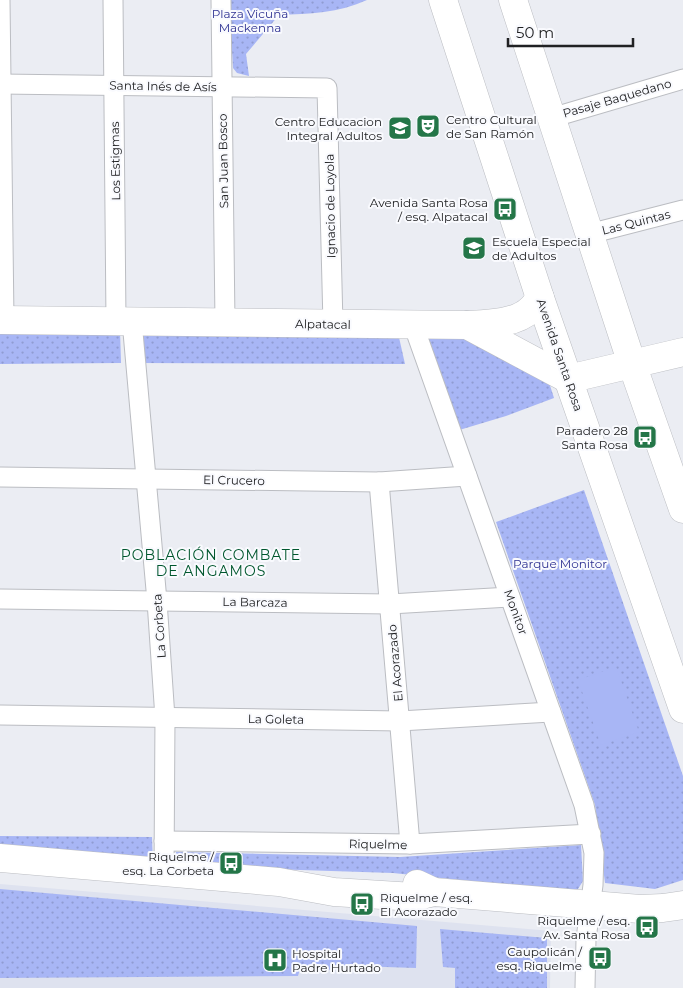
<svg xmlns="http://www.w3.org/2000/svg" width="683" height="988" font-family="Montserrat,sans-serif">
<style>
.built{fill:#dee2ef}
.grass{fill:url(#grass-dots)}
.pitch{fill:#a8b6f5}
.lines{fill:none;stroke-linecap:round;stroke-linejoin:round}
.street-casing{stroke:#bbbdc2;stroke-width:21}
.secondary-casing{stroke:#bbbdc2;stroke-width:29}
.primary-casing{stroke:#bbbdc2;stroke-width:29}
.street{stroke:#fff;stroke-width:19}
.secondary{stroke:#fff;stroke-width:28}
.primary{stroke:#fff;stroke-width:28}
.labels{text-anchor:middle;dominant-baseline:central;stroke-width:4;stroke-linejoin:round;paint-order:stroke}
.park-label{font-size:12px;fill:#2e3192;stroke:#f9fafe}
.street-label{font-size:12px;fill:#202123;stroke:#f9fafe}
.poi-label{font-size:12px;fill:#202123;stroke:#f9fafe;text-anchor:end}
.neighbourhood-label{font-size:14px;letter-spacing:1px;fill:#00572e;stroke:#f9fafe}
</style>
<defs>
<pattern id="grass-dots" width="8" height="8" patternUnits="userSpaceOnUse" patternTransform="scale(1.25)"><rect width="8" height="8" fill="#a8b6f5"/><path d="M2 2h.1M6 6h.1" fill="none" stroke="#909cd2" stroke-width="1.8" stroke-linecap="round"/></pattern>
</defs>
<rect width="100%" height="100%" fill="#ebedf3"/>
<path class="built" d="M0,884L551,931L550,988H0Z"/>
<g class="grass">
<path d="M229,0H367C339,13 309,14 279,15L246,54L249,76L237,73L233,68Z"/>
<path d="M0,330H120L121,363L0,364Z"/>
<path d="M133,333H398L405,364L138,363Z"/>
<path d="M469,336L547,376L554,398L506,416L456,431L426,338Z"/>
<path d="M584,490L683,776V880L655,889L605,883L595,805L496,522Z"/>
<path d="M0,836L152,837L153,864L0,849Z"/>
<path d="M581,845L583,881L578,889L566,891L393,873L176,866V852L400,857Z"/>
<path d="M0,889L417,926L416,968L355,966L341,970L300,969L298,976L0,978Z"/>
<path d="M440,929L547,938V988H455V968L443,967Z"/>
</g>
<path class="pitch" d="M616,667L639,732L601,745L578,680Z"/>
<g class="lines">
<g class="street-casing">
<g id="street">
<path d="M0,0L4,320"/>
<path d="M113,0L116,321"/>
<path d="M221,0L225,322"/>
<path d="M0,84L327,88L333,324"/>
<path d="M551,118L683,79"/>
<path d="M589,234L683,210"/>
<path d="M132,321L157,601L165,718L164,872"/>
<path d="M413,324L584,805L594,853L593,885L586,939L585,988"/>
<path d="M0,477L379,482L467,476"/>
<path d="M379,482L410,844"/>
<path d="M0,599L390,604L510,597"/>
<path d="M0,715L400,721L551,712"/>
<path d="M164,841L410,844L591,834"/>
</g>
</g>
<g class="secondary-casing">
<g id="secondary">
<path d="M0,320L467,325L568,379L683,352"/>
<path d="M0,858L279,882L334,892L414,897L434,892"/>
<path d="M417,884L434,892L640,909L663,908L683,905"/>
</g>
</g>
<g class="primary-casing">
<g id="primary">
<path d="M443,0L540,298L683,709"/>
<path d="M513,0L632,364L683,509"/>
<path d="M467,325C486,324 515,324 530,310C534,307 537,302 540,298"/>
</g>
</g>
<use href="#street" class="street"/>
<use href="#secondary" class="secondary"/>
<use href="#primary" class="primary"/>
</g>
<defs>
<g id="theatre-square" transform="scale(1.25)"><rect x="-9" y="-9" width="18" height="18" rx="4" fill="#247648" stroke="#f9fafe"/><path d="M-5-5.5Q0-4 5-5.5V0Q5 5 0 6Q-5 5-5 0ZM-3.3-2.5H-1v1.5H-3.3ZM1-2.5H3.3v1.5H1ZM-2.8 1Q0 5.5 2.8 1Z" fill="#fff"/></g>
<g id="school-square" transform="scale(1.25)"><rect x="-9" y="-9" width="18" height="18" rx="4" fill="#247648" stroke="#f9fafe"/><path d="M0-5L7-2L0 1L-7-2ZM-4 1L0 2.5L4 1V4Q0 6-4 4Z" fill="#fff"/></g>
<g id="bus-square" transform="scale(1.25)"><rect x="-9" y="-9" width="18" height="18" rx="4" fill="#247648" stroke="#f9fafe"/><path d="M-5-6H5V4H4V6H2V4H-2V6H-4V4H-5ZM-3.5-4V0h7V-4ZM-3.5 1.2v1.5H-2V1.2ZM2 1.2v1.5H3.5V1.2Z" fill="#fff"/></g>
<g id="hospital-square" transform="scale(1.25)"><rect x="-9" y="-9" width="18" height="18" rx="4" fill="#247648" stroke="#f9fafe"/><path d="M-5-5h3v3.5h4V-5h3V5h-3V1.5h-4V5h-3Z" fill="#fff"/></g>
</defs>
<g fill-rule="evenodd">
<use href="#theatre-square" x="428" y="126"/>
<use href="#school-square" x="400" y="128"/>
<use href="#bus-square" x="505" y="209"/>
<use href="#school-square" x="474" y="248"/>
<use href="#bus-square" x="645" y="437"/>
<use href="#bus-square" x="231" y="863"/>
<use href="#bus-square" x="362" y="904"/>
<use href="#bus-square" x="647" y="927"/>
<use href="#bus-square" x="600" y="958"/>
<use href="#hospital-square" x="275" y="960"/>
</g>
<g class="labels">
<g class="park-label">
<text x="250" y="13">Plaza Vicuña<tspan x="250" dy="14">Mackenna</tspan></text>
<text x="560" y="563">Parque Monitor</text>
</g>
<g class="street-label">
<text transform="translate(163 86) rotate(1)">Santa Inés de Asís</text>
<text transform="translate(617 98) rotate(-16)">Pasaje Baquedano</text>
<text transform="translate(115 161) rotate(-91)">Los Estigmas</text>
<text transform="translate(223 161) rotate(-91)">San Juan Bosco</text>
<text transform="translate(330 206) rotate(-91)">Ignacio de Loyola</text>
<text transform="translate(636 222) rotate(-14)">Las Quintas</text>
<text transform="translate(323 324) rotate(1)">Alpatacal</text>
<text transform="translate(560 355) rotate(71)">Avenida Santa Rosa</text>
<text transform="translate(234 480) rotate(1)">El Crucero</text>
<text transform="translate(255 602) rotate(1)">La Barcaza</text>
<text transform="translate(516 612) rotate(70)">Monitor</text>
<text transform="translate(159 626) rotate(-94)">La Corbeta</text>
<text transform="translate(395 663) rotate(-95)">El Acorazado</text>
<text transform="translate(276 719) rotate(1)">La Goleta</text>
<text transform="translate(378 844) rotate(1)">Riquelme</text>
</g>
<g class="poi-label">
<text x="446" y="119" text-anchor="start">Centro Cultural<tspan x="446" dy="14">de San Ramón</tspan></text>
<text x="382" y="121">Centro Educacion<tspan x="382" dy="14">Integral Adultos</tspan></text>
<text x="488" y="202">Avenida Santa Rosa<tspan x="488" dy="14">/ esq. Alpatacal</tspan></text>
<text x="492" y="241" text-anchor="start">Escuela Especial<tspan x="492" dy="14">de Adultos</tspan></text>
<text x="628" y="430">Paradero 28<tspan x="628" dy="14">Santa Rosa</tspan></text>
<text x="214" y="856">Riquelme /<tspan x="214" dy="14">esq. La Corbeta</tspan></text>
<text x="380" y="897" text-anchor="start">Riquelme / esq.<tspan x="380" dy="14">El Acorazado</tspan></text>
<text x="630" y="920">Riquelme / esq.<tspan x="630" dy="14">Av. Santa Rosa</tspan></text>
<text x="582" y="951">Caupolicán /<tspan x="582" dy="14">esq. Riquelme</tspan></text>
<text x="292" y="953" text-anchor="start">Hospital<tspan x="292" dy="14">Padre Hurtado</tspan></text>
</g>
<g class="neighbourhood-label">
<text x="211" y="555">POBLACIÓN COMBATE<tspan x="211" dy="16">DE ANGAMOS</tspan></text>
</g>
</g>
<path d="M508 38v8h125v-8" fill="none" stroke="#202123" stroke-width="2.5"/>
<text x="516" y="38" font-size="15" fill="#202123" stroke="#f9fafe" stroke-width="4" paint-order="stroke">50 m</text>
</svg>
